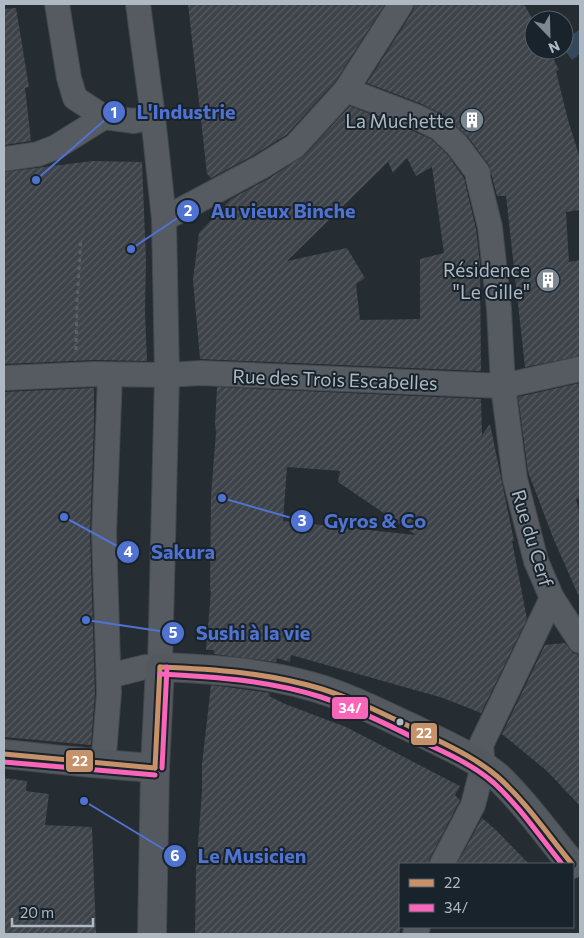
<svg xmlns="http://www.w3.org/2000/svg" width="584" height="938" font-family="Commissioner,sans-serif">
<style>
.water{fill:#33485a}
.building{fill:url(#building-hatch);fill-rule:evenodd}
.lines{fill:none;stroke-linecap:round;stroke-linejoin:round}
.street-casing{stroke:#42484c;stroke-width:26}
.secondary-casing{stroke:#42484c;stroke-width:30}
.path{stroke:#585f65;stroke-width:3;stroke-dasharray:4 4;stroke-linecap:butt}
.street{stroke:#565a61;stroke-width:24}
.secondary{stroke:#54595f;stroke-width:28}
.bus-1-casing{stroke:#19232c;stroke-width:9}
.bus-2-casing{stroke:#19232c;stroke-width:9}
.bus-1{stroke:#c7916a;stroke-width:5}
.bus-2{stroke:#fa66b7;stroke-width:5}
.bus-dot{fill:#aeb9c4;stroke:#19232c;stroke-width:2}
.labels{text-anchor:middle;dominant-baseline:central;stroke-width:4;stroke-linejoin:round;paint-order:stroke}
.poi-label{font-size:19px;fill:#aeb9c4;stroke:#19232c;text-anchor:end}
.street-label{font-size:19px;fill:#aeb9c4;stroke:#19232c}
.leader{fill:none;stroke:#5073d1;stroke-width:2}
.callout-dot{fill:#5073d1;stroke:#19232c;stroke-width:2}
.mark-label{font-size:15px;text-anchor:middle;font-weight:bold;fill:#fff}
.callout-label{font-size:20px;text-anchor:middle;font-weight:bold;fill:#5073d1;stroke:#19232c;stroke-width:4;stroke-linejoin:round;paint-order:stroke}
.line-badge{stroke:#19232c;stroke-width:2}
.badge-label{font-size:14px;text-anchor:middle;font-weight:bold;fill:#fff}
</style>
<defs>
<pattern id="building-hatch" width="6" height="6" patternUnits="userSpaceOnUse" patternTransform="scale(1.25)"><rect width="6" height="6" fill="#3d4348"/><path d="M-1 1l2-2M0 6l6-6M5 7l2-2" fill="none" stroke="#565c61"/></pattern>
</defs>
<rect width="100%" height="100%" fill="#252c32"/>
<path class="water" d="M580,29V54L572,60L564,49V41Z"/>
<g class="building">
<path d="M188,4H385L335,82L286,135L254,155L211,178L207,174Z"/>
<path d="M415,4H524L534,22V50H549L559,70L556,71L568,120L580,158V210L566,212L569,262L580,260V356L525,367L506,196H497L489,165L468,137L445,116L422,104L367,83L413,11Z"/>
<path d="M16,8L29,87L25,88L31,141L4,145V9Z"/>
<path d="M350,106L411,130L431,139L447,154L464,178L476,229L480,264L481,371L200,359L193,280L199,233L231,199L268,179L305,155ZM407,158L416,176L432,167L444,253L420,259V319L360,320L356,284L365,278L347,248L287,261L388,162L393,173Z"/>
<path d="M93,161L142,162L146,260L145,311L147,361L93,360L4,364V172Z"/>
<path d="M580,383V498L576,499L580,516V599L554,540L528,472L518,397Z"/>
<path d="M217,387L481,399L482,435L490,424L514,541H512L527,619L481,713L443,698L291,655L290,662L277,658L276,662L214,654V650H206L211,591H210L211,496L216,432L215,424ZM287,467L340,471L338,482L416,535L283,521Z"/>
<path d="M94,388V424L90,533L95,693L91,745L4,737V392Z"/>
<path d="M565,643L573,653L580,655V806L547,771L502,734L545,645Z"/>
<path d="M211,685L270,693L269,696L285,704L346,727L460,786L455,795L460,800L430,858L428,864H400V934H195L196,870L202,791V764Z"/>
<path d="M4,778L27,781L26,791L49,794L45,825L92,827L96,934H4Z"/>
<path d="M482,818L496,830L529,864H457Z"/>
</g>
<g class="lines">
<g class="street-casing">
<g id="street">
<path d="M57,4L69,78L75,98L104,117L134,121L153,117"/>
<path d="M346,90L417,117L439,128L457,145L478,173V178L490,227L499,309L503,386L515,479L536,561L552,598L481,745L483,766L473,805L442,864"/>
<path d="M4,159L38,154L56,147L104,117"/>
<path d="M164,219L261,167L295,146L346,90L401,4"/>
<path d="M4,378L94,374L167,375L201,373L503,386L580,369"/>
<path d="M552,598L580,641"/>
<path d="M109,676L145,667H160L167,375L164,219L153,117L138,4"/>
<path d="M104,754L109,693L104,533L110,375"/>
<path d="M415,934L418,927"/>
</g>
</g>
<g class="secondary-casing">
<g id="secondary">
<path d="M4,754C54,759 104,765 155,768"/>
<path d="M152,934L155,768L160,667C211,669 261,672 310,686C347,696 381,714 416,730C444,744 473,756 498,777C525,802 548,836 572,864"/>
</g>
</g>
<path class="path" d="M76,350L77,302L81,238"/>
<use href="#street" class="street"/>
<use href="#secondary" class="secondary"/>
<g class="bus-1-casing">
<g id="bus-1">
<path d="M160,667C215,669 269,673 322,689C356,700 390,717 423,733C449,746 476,758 498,777C526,802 548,835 572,864"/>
<path d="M4,754L155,768"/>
<path d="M155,768L160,667"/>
</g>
</g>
<g class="bus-2-casing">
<g id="bus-2">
<path d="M160,674C214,677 269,680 321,697C354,708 387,724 418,740C444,752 472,764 494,783C520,807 540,837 562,864"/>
<path d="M4,762L155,775"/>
<path d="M162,768L167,667"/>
</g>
</g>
<use href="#bus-1" class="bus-1"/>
<use href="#bus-2" class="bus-2"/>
</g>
<defs>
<g id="building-disc" transform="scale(1.25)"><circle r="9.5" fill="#7e8891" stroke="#19232c"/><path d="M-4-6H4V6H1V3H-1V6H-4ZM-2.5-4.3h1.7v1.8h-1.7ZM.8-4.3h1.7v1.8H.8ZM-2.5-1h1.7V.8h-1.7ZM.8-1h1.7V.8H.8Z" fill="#fff"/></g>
</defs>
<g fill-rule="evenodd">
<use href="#building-disc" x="472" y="120"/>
<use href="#building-disc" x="548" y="280"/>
</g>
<circle class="bus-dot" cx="400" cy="722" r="4.5"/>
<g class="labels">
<g class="poi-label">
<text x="454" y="120">La Muchette</text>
<text x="530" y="269">Résidence<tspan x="530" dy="22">"Le Gille"</tspan></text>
</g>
<g class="street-label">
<text transform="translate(335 379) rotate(2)">Rue des Trois Escabelles</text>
<text transform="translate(533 538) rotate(73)">Rue du Cerf</text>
</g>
</g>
<path class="leader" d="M36 180L114 112M131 249L188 211M222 498L302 521M64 517L128 552M86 620L173 633M84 801L175 856"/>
<g class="callout-dot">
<circle cx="36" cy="180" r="5"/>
<circle cx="131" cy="249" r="5"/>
<circle cx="222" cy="498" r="5"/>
<circle cx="64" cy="517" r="5"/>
<circle cx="86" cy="620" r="5"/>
<circle cx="84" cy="801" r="5"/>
<circle cx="114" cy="112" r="12"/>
<circle cx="188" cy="211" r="12"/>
<circle cx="302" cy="521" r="12"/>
<circle cx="128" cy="552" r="12"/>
<circle cx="173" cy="633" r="12"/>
<circle cx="175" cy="856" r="12"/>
</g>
<g class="mark-label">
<text x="114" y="118">1</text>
<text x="188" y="216">2</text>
<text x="302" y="526">3</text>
<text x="128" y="557">4</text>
<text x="173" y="638">5</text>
<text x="175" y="861">6</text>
</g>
<g class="callout-label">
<text x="186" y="119">L'Industrie</text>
<text x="283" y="218">Au vieux Binche</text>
<text x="375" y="528">Gyros &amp; Co</text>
<text x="183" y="559">Sakura</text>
<text x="253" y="640">Sushi à la vie</text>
<text x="252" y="863">Le Musicien</text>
</g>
<g class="line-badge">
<rect x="331" y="696" width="38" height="24" rx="5" fill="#fa66b7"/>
<rect x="410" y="722" width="28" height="24" rx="5" fill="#c7916a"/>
<rect x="65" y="749" width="29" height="24" rx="5" fill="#c7916a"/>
</g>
<g class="badge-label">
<text x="350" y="713">34/</text>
<text x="424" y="738">22</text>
<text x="80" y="766">22</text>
</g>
<rect width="584" height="938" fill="none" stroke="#aeb9c4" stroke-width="10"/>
<rect x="399" y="863" width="175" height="65" fill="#19232c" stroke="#555f69"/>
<rect x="409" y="879" width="25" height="8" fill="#c7916a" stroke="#555f69"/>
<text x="444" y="888" font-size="15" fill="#aeb9c4">22</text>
<rect x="409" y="904" width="25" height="8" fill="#fa66b7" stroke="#555f69"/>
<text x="444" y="913" font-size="15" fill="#aeb9c4">34/</text>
<g transform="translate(549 35) rotate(157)"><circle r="24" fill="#19232c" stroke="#555f69"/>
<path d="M0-4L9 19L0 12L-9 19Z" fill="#7e8891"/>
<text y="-8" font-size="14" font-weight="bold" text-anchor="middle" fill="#aeb9c4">N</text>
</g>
<path d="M12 918v8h81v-8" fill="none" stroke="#aeb9c4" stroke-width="2.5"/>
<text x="20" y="918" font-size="15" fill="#aeb9c4" stroke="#19232c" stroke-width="4" paint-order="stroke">20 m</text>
</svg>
